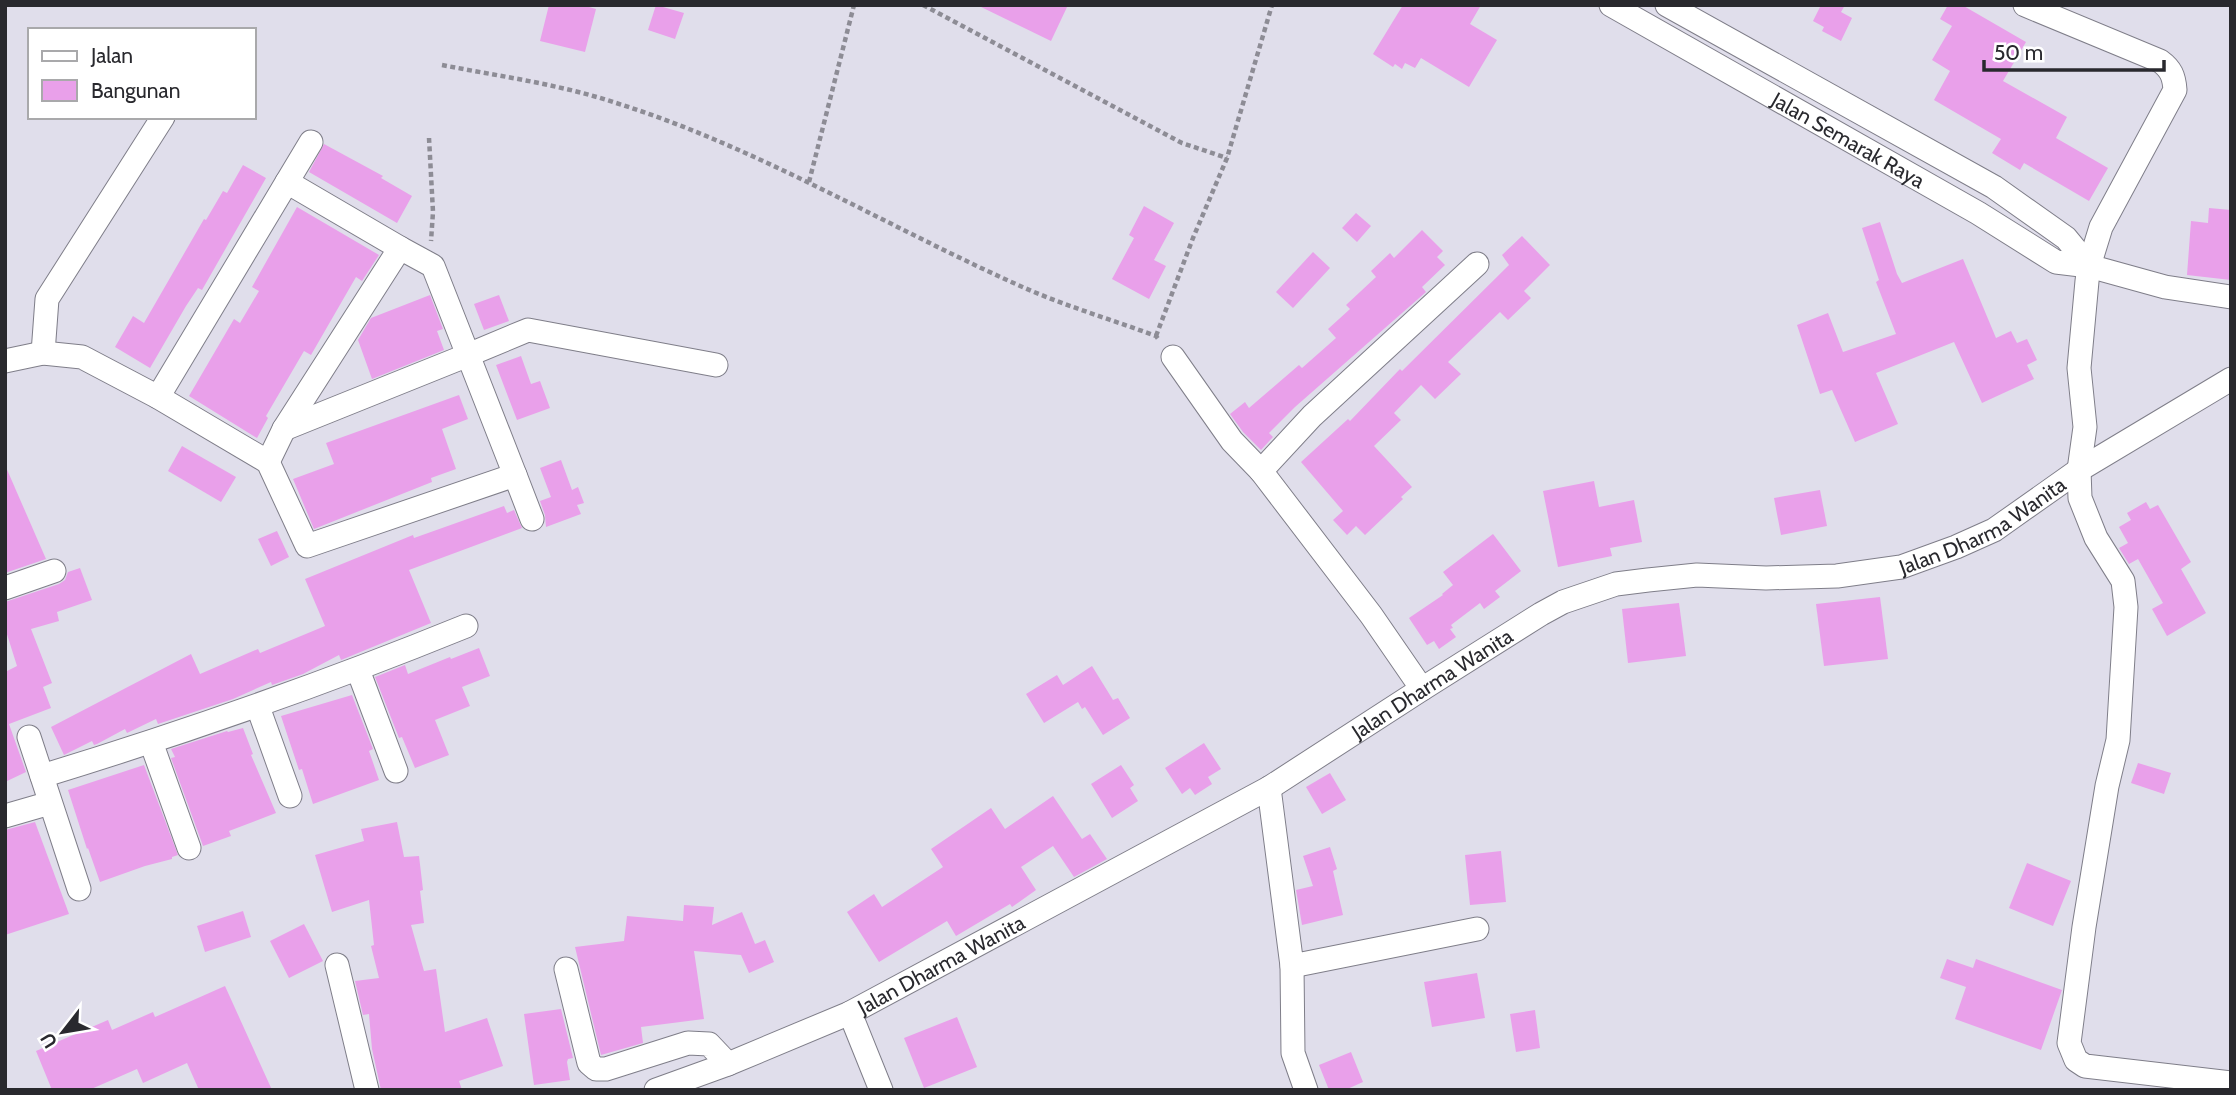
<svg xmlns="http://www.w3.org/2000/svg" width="2236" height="1095" font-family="Cabin,sans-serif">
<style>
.building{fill:#e9a0ea}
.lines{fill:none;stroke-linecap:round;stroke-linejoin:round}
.minor-casing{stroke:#7f7e89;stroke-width:25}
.path{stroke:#8d8c95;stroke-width:4.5;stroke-dasharray:5 3.5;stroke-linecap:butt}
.minor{stroke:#fff;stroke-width:23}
.labels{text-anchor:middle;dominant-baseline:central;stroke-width:7;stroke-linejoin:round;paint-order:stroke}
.street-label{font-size:21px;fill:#29292e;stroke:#fff}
</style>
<rect width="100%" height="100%" fill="#e0deeb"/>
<g class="building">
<path d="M549,5H582L596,9L585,52L540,41Z"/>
<path d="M656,5L684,13L675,39L648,30Z"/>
<path d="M977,5H1068L1051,41Z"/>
<path d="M1403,5H1481L1470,24L1497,40L1469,87L1421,58L1415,68L1405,63L1402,69L1395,64L1393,67L1373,54Z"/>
<path d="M1821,5H1845L1841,12L1852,18L1841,41L1822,31L1824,27L1813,21Z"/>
<path d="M1948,5H1962L2026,42L2003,81L2067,117L2056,138L2108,168L2089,201L2024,163L2020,170L1992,153L2001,139L1934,100L1950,71L1932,60L1952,26L1940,19Z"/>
<path d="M324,144L383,176L381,178L412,196L397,223L309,172Z"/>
<path d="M243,165L266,178L202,290L198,288L186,306L150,368L115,347L133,316L144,323L204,219L206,220L223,191L227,193Z"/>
<path d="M1144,206L1174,223L1154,260L1166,266L1149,299L1112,279L1134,238L1129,235Z"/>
<path d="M297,207L379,255L362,281L356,277L311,355L304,351L266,416L268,418L257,438L189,396L234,319L240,323L259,291L252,287Z"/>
<path d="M2209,208L2231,210V280L2187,275L2191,221L2208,223Z"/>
<path d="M1356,213L1371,226L1357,242L1342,228Z"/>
<path d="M1880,222L1897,274L1902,283L1963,259L1996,338L2011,331L2017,343L2027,339L2037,360L2027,365L2034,379L1982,403L1954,342L1876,373L1898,424L1855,442L1832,390L1820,394L1797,325L1828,313L1843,352L1896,334L1876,282L1879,280L1862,228Z"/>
<path d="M1422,230L1443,251L1437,257L1445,265L1422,287L1426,292L1295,407L1269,433L1273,437L1261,450L1243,432L1230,414L1245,402L1249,408L1299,365L1302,368L1336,338L1328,329L1350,309L1346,305L1376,277L1371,271L1390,253L1394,258Z"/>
<path d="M1522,236L1550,265L1524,291L1531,298L1508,320L1500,312L1448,362L1461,374L1435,399L1421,385L1394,413L1401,420L1374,446L1412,487L1401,497L1403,499L1365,535L1356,526L1347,535L1333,520L1343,511L1301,462L1348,419L1350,421L1400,369L1402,371L1509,265L1502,255Z"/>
<path d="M1313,252L1330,268L1293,308L1276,292Z"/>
<path d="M430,295L443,329L437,331L444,350L372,379L358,340L371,318Z"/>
<path d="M499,295L509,321L484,330L474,304Z"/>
<path d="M521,356L531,384L540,381L550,408L517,420L496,365Z"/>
<path d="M459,395L468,419L442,429L456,469L431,478L432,482L314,529L293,479L334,464L326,443Z"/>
<path d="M182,446L236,477L221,502L168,471Z"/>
<path d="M561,460L572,490L578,487L584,503L577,505L581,514L546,527L545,515L540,501L551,497L540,468Z"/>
<path d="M5,465L46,559L5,573Z"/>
<path d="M1594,481L1599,507L1634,500L1642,542L1610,548L1612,556L1558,567L1543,491Z"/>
<path d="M1820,490L1827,526L1781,535L1774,498Z"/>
<path d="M2146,502L2150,509L2158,505L2191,562L2181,569L2206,613L2167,636L2152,609L2163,603L2138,559L2129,564L2119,548L2128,543L2119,527L2131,520L2127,513Z"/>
<path d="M504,506L507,513L514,510L522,528L409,570L431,623L341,660L339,655L303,674L272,685L271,682L233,699L158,724L156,719L127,733L125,729L97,744L94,745L92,741L64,755L51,727L191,654L200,674L258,649L260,653L325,626L305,579L413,535L414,538Z"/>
<path d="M277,531L289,557L271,566L258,539Z"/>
<path d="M1493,534L1521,571L1495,591L1500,597L1484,609L1480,603L1451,625L1453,628L1450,629L1456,637L1439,649L1434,641L1427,645L1409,618L1443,595L1442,594L1453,585L1443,572Z"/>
<path d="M80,568L92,600L57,612L59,621L31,629L52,683L43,687L51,708L9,724L26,772L5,782V672L17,666L5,628V602L59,584L65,580L68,572Z"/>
<path d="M1880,597L1888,659L1824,666L1816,604Z"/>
<path d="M1679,603L1686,656L1628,663L1622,609Z"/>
<path d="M479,648L490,676L462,687L470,706L435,720L449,755L415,768L402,737L399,738L375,677L405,665L408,674L450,657L451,659Z"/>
<path d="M1092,666L1113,700L1118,698L1130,718L1103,735L1085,707L1082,709L1078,702L1044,723L1026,694L1057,675L1063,685Z"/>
<path d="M352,695L373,749L369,751L379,780L313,804L302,769L299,770L281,716Z"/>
<path d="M243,728L253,754L251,755L276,813L229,831L231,836L203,846L171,758L175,757L171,749L227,731L228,732Z"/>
<path d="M1204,743L1221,769L1208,777L1212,784L1195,795L1190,788L1182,794L1165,768Z"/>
<path d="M2138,763L2171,773L2164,794L2131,783Z"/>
<path d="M144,765L178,855L172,857V859L145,866L100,882L88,848L87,849L68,790Z"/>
<path d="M1121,765L1134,785L1130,788L1138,801L1112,818L1091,784Z"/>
<path d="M1330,773L1346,800L1322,814L1306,787Z"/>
<path d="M1053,796L1082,839L1090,834L1107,859L1074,877L1053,846L1021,867L1036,890L1012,907L1010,904L956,936L947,921L879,962L847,912L874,894L882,907L943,867L931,849L991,808L1005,829Z"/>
<path d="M35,822L69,914L5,935V830Z"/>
<path d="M397,822L404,857L419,856L423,890L420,891L424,923L411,925L424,971L436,969L445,1032L487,1018L503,1066L459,1081L462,1090H381L372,1049L369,1014L363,1015L355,981L379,978L371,946L374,945L369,900L332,912L315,855L364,841L361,829Z"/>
<path d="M1330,847L1337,869L1333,871L1343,915L1302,925L1296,890L1313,886L1303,856Z"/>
<path d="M1501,851L1506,902L1470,905L1465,855Z"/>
<path d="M2027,863L2071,881L2053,926L2009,908Z"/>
<path d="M684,905L714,907L712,925L742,912L755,944L765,940L774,962L749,973L741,955L694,951L704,1019L641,1027L643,1043L601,1055L575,947L624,941L627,916L683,921Z"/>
<path d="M243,911L251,937L205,952L197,926Z"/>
<path d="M304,924L323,961L289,978L270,941Z"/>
<path d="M1947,959L1973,968L1976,959L2062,990L2041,1050L1955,1019L1966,987L1940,978Z"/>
<path d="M1477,973L1485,1018L1432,1027L1424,982Z"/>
<path d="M225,986L272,1090H199L187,1063L143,1083L137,1069L89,1090H52L36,1051L108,1020L112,1030L153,1012L155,1017Z"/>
<path d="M561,1009L573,1058L568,1059L567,1062L570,1080L534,1085L524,1014Z"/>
<path d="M1535,1010L1540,1048L1516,1052L1510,1014Z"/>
<path d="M957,1017L977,1067L924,1088L904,1038Z"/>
<path d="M1351,1052L1363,1082L1345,1090H1329L1319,1065Z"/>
</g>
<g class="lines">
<g class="minor-casing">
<g id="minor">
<path id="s1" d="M1611,5L1978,213L2056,262L2089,266L2165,287L2231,297"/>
<path d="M1667,5L1994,187L2066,238L2089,266"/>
<path d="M2025,5L2160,61C2171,69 2174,76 2175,90L2101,227L2089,266L2087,281L2079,368L2085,427L2079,470L2080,498L2096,538L2123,581L2126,607L2118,740L2107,786L2084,927L2069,1043L2076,1060L2085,1066L2231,1083"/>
<path d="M287,182L311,142"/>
<path d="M400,248L433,266L468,355L528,330L716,365"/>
<path d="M43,353L47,299L163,117"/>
<path d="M1173,357L1232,441L1261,471L1371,615L1422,689"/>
<path d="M5,361L43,353L82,357L158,397L268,462L307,546L515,475L468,355L284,429"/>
<path d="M158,397L287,182L400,248L284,429L268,462"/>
<path d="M1261,471L1312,416L1477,264"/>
<path d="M515,475L532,519"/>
<path d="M5,588L54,571"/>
<path d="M358,670L396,771"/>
<path d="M258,707L290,796"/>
<path d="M29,737L79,889"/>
<path d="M151,742L189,848"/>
<path d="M42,776C186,732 326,683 466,626"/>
<path d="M1269,788L1292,966L1477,929"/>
<path d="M5,816L50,803"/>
<path d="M337,965L367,1090"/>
<path d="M1292,966L1293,1053L1306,1090"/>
<path d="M566,969L589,1063L596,1069H606L688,1043L709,1044L728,1064"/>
<path d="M850,1013L881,1090"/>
<path id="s2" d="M656,1090L728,1064L850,1013L1269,788L1422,689L1541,614L1563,602L1616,584L1648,580L1697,575L1766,578L1837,576L1901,567L1956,547L1994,530L2079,470L2231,379"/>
</g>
</g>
<g class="path">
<path d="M923,5L1182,143L1227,158"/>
<path d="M442,65C498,76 558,84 613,102C755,146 882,224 1018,285C1062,305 1110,319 1156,336L1159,340"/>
<path d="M429,138L433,212L431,241"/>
<path d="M809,182L854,5"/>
<path d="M1156,336L1193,238L1227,158L1272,5"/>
</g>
<use href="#minor" class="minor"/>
</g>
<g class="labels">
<g class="street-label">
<text stroke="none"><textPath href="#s1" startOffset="273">Jalan Semarak Raya</textPath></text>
<text stroke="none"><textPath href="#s2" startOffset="1466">Jalan Dharma Wanita</textPath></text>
<text stroke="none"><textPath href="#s2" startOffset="878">Jalan Dharma Wanita</textPath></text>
<text stroke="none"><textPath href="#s2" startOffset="312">Jalan Dharma Wanita</textPath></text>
</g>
</g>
<rect width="2236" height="1095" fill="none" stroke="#29292e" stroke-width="14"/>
<rect x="28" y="28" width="228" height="91" fill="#ffffff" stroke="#a9a9ab" stroke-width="2"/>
<rect x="42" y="51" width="35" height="10" fill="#ffffff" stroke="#a9a9ab" stroke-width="2"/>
<text x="91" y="63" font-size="21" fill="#29292e">Jalan</text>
<rect x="42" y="80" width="35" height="21" fill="#e9a0ea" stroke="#a9a9ab" stroke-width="2"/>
<text x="91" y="98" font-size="21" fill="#29292e">Bangunan</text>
<g transform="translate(63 1032) rotate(239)" stroke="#ffffff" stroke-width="5" paint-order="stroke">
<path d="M0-5L12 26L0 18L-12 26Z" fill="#29292e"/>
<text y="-10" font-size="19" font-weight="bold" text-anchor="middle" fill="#29292e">U</text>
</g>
<path d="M1984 60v10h180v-10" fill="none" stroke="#29292e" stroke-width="3.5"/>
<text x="1994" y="60" font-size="21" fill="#29292e" stroke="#ffffff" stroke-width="5" paint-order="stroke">50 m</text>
</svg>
